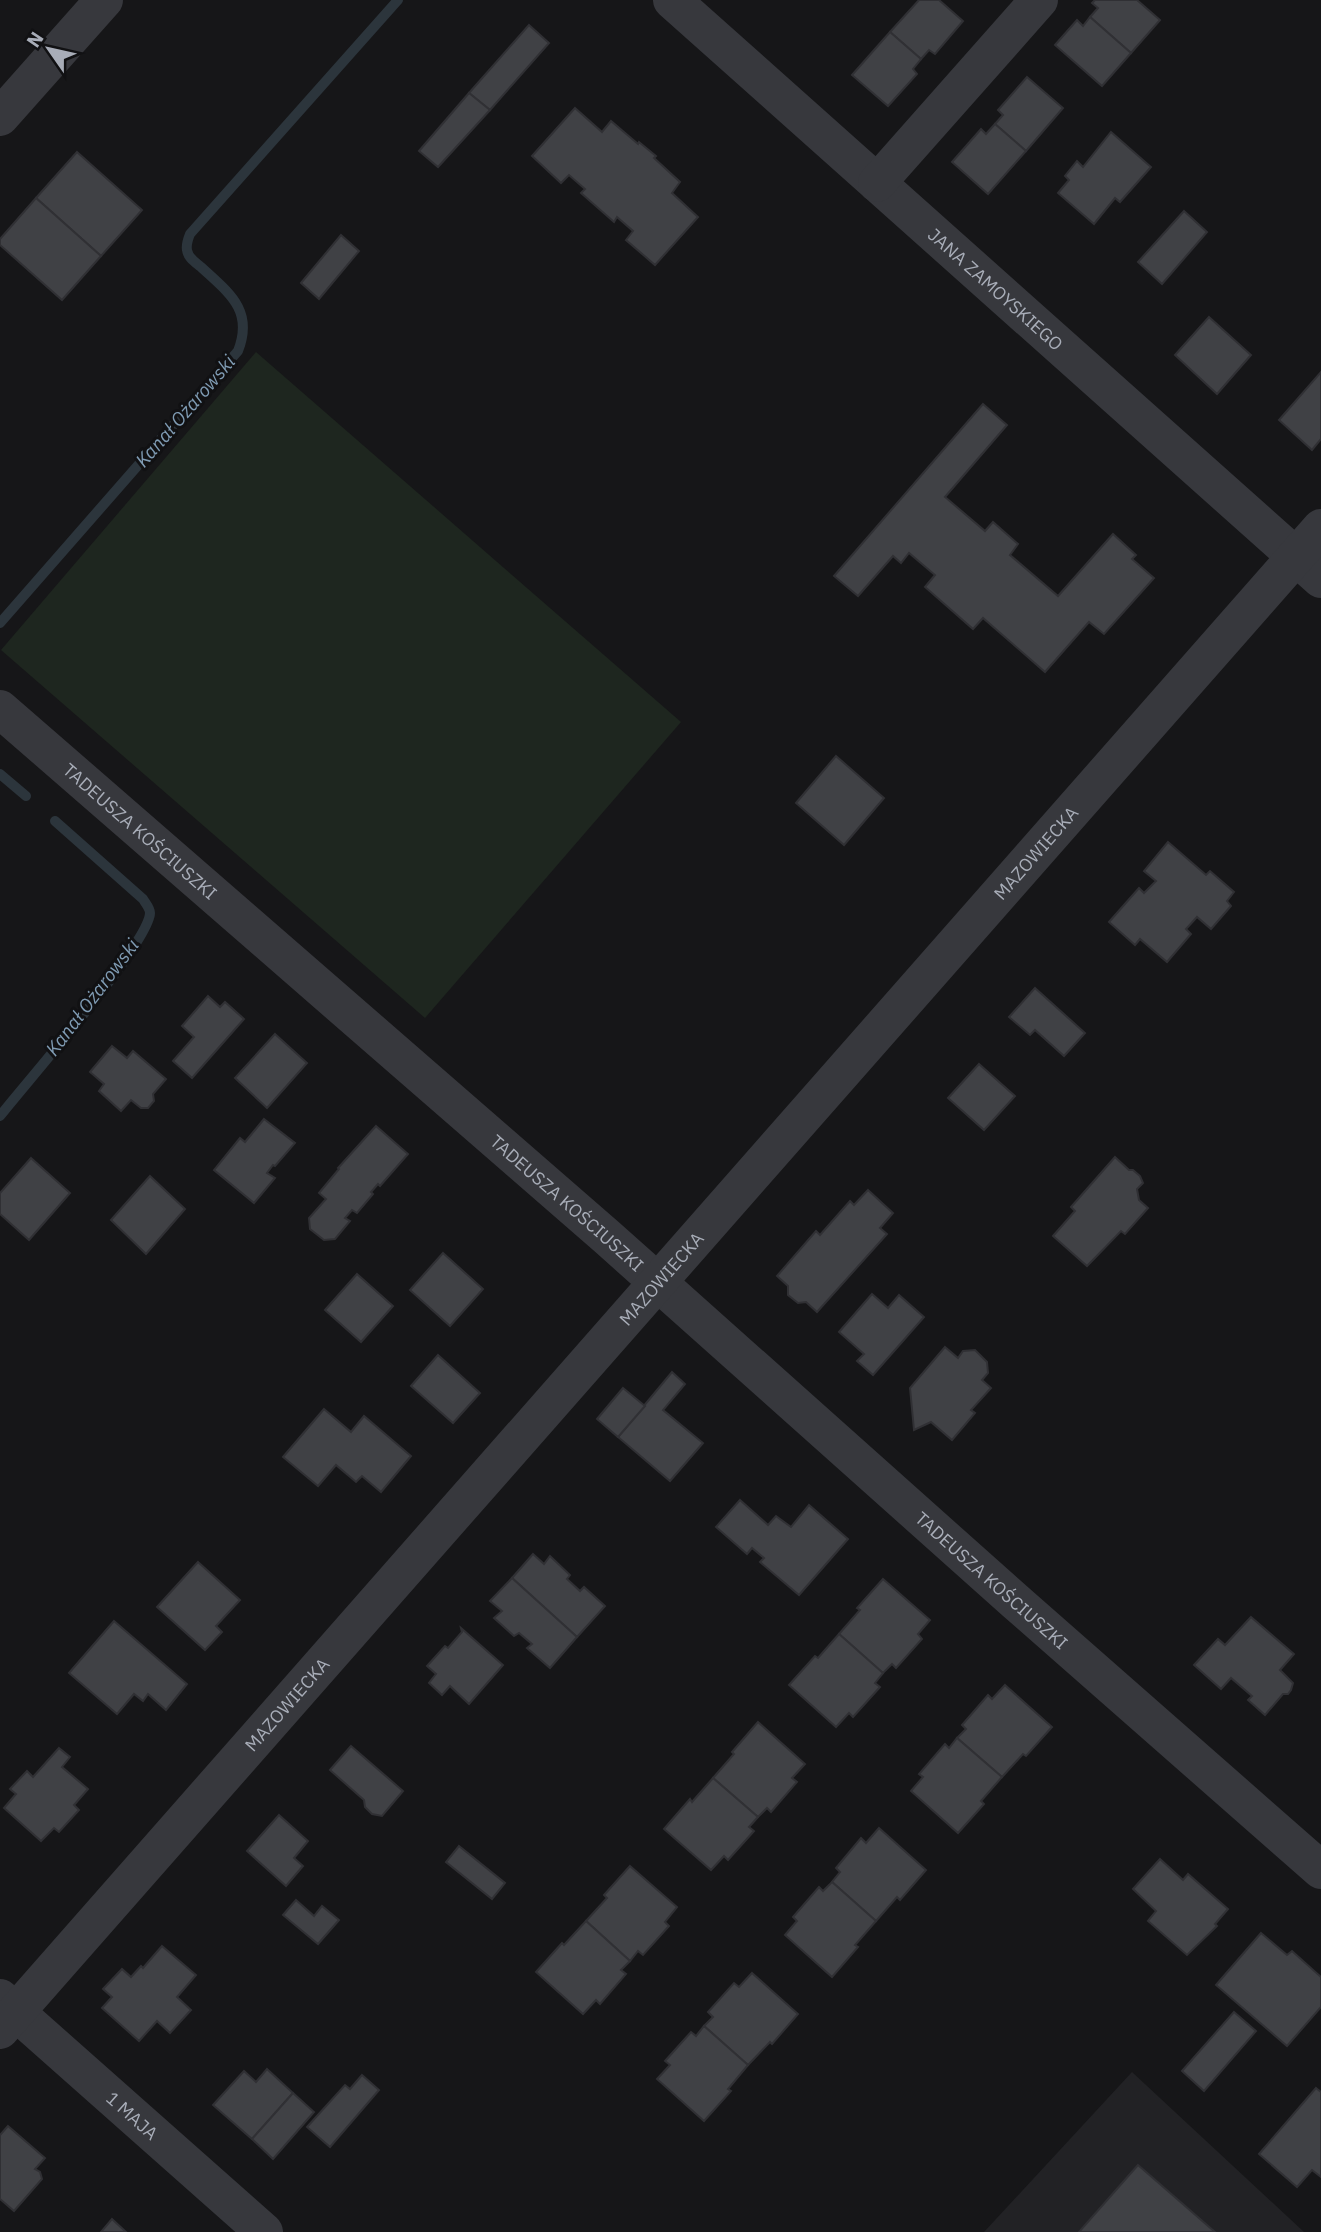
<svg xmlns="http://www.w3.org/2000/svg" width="1321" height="2232" font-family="'IBM Plex Sans',sans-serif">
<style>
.built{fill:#222225}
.green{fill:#1e261f}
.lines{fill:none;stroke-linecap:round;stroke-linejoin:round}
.stream{stroke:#2c353c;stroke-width:10}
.building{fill:#404145;stroke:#303034;stroke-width:2}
.minor{stroke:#37383d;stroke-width:38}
.labels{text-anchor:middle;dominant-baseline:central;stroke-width:6;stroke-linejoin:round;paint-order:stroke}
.street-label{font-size:18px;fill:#a8adb8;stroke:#111113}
.water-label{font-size:19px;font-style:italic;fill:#7f9bb3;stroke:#111113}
</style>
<rect width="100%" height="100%" fill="#161618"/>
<path class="built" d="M1132,2072L1304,2232H984Z"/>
<path class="green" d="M256,352L681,722L425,1018L1,650Z"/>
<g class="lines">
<g class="stream">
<path d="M0,623L238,351C254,310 229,293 201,267C195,262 188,258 187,250C186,245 188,239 190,234L398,0"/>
<path d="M0,774L26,796"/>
<path d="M0,1116C25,1084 149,943 150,913C150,908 146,904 143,899L55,821"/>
</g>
</g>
<g class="building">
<path d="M919,0H939L963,21L935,54L929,50L921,59L890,32Z"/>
<path d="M1095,0H1137L1160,20L1131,53L1090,17L1098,8L1092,3Z"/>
<path d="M1090,17L1131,53L1102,86L1055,45L1077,20L1083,26Z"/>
<path d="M529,25L549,43L490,110L469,93Z"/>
<path d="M890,32L921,59L913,69L917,74L888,106L852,75Z"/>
<path d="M1027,77L1063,108L1026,151L995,124L1003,115L998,110Z"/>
<path d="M469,93L490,110L438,167L419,151Z"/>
<path d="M575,108L602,132L611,121L638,144L639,142L656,156L654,158L680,182L672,193L698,217L655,265L626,240L633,231L617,217L614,222L581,193L585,189L569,175L561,183L532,156Z"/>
<path d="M995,124L1026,151L988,194L952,162L981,129L986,134Z"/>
<path d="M1111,132L1151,167L1120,202L1115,198L1094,224L1058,193L1069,180L1065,176L1077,161L1083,167Z"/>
<path d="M77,152L142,210L101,256L36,198Z"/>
<path d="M36,198L101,256L62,300L0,245V239Z"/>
<path d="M1184,211L1207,232L1162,284L1138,262Z"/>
<path d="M341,235L359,251L319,299L301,283Z"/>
<path d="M1209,317L1251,355L1217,394L1175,355Z"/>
<path d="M1321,372V439L1312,450L1279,420Z"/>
<path d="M983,404L1007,425L945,497L985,531L993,522L1018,544L1010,555L1058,596L1113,534L1136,555L1132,559L1154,578L1104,634L1089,622L1045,672L983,618L973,629L925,587L935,575L909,553L901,563L893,556L858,596L834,576Z"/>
<path d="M836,756L884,798L844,845L796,803Z"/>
<path d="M1168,842L1206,875L1210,871L1234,892L1227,901L1231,906L1211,929L1197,917L1186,929L1191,934L1167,962L1140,939L1135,945L1109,922L1139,888L1144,893L1156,881L1144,871Z"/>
<path d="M1035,988L1085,1033L1064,1056L1035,1030L1030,1035L1009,1017Z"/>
<path d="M208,996L220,1007L225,1002L244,1019L192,1078L173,1061L194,1037L182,1026Z"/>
<path d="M275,1034L307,1063L267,1108L235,1078Z"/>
<path d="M112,1046L127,1058L133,1051L166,1079L153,1094L154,1101L148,1108H141L131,1100L121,1111L99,1091L104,1084L90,1072Z"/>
<path d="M979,1064L1015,1096L984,1130L948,1098Z"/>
<path d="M264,1119L295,1143L275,1166L273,1165L267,1173L275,1178L254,1203L214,1170L240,1138L245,1142Z"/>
<path d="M376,1126L408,1154L380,1186L378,1184L371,1192L373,1194L357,1213L352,1210L345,1218L350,1221L335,1239L324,1240L310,1229L309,1218L326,1199L319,1193L339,1169L338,1168Z"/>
<path d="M1115,1157L1129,1170H1133L1140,1176L1143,1183L1137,1189L1139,1200L1148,1208L1125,1234L1121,1231L1087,1266L1053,1236L1075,1211L1071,1207Z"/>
<path d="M31,1158L70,1193L29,1240L0,1214V1193Z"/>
<path d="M150,1176L185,1209L146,1254L111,1220Z"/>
<path d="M868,1190L893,1213L880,1228L887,1234L817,1312L806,1302L798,1303L788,1295V1286L777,1276L816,1231L820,1235L850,1201L854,1205Z"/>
<path d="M443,1253L483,1289L450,1326L410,1290Z"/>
<path d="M357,1274L393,1306L361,1342L325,1310Z"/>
<path d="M872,1294L888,1308L899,1295L924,1317L873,1375L857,1361L864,1354L839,1332Z"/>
<path d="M945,1347L958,1358L963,1351L975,1350L987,1362L988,1373L982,1380L991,1388L971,1410L975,1413L952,1440L931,1422L914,1430L910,1388Z"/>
<path d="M438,1355L480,1393L453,1423L411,1386Z"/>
<path d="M672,1372L685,1384L663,1410L703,1443L670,1481L618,1437Z"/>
<path d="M623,1388L645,1406L618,1437L597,1419Z"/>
<path d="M324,1409L351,1432L364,1416L411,1456L381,1492L362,1476L356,1482L336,1465L318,1486L283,1457Z"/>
<path d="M740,1500L768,1525L776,1516L791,1527L809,1505L848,1539L799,1595L760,1562L764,1558L752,1548L747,1554L716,1527Z"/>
<path d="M533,1554L544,1564L550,1556L570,1575L567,1579L580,1591L584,1587L605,1606L577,1637L512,1578Z"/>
<path d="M198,1562L240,1600L216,1626L222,1632L205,1650L157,1607Z"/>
<path d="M512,1578L577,1637L550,1668L527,1648L532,1644L519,1633L514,1636L494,1618L502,1611L490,1601Z"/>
<path d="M883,1579L930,1620L918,1634L922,1639L896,1668L892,1664L883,1673L839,1634L860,1610L857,1608Z"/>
<path d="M1251,1617L1294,1654L1280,1670L1293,1683L1291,1690L1288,1694H1283L1265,1715L1248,1700L1252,1696L1231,1678L1221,1689L1194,1665L1218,1639L1225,1645Z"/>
<path d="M114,1621L187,1684L166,1710L148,1694L143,1701L134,1694L117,1714L69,1673Z"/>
<path d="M461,1628L503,1665L469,1704L450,1686L442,1695L429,1683L436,1674L427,1666L445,1646L448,1648L462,1632Z"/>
<path d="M839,1634L883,1673L875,1683L880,1687L853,1717L849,1713L836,1727L789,1685L815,1656L818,1658Z"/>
<path d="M1005,1685L1052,1727L1026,1756L1023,1754L1002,1777L957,1738L966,1729L962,1725L988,1695L992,1699Z"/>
<path d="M758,1722L805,1764L792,1778L797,1782L771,1812L767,1808L758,1817L713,1778L734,1754L732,1752Z"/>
<path d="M957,1738L1002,1777L981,1801L984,1804L958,1833L911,1791L923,1777L919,1774L945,1744L949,1748Z"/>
<path d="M351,1746L403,1791L382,1816L372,1814L365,1807L364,1800L330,1770Z"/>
<path d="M59,1748L70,1757L62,1767L88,1789L74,1805L79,1810L59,1832L54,1828L41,1841L4,1808L16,1794L10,1789L27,1771L33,1777Z"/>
<path d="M713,1778L758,1817L749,1827L754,1831L728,1860L724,1856L711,1870L664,1829L690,1799L692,1802Z"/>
<path d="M279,1815L308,1841L294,1858L303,1866L286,1886L247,1851Z"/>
<path d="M879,1828L926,1870L900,1900L897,1897L876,1921L832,1882L840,1872L836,1868L861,1838L866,1843Z"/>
<path d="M459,1846L505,1883L492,1899L446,1862Z"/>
<path d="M1160,1859L1183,1880L1188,1874L1228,1909L1215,1924L1217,1926L1187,1955L1148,1921L1156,1911L1133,1889Z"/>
<path d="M630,1866L677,1907L665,1922L669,1926L643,1955L638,1951L630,1961L586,1921L607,1898L604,1895Z"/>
<path d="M832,1882L876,1921L855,1945L858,1947L832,1977L785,1935L797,1921L793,1917L819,1887L823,1891Z"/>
<path d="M296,1900L314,1916L322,1906L339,1920L318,1944L283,1915Z"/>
<path d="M586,1921L630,1961L621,1970L626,1974L600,2004L596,2000L583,2014L536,1972L562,1943L564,1945Z"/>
<path d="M1261,1933L1287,1955L1292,1951L1321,1977V2007L1287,2046L1216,1985Z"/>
<path d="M162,1946L196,1975L177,1997L191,2010L170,2033L157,2021L139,2041L102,2008L112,1997L103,1989L122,1969L131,1977L141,1966L143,1968Z"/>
<path d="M752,1973L798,2014L772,2044L770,2042L748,2065L704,2026L713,2017L708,2012L734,1983L739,1987Z"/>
<path d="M1234,2012L1256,2031L1204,2091L1182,2071Z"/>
<path d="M704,2026L748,2065L728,2089L731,2091L704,2121L657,2079L670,2065L665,2061L691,2032L696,2036Z"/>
<path d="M267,2069L293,2093L252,2139L213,2105L244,2071L256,2082Z"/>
<path d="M362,2075L379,2090L330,2147L307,2127L345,2085L350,2089Z"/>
<path d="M1316,2088L1321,2092V2177L1312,2170L1297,2187L1259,2154Z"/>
<path d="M293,2093L314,2112L273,2159L252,2139Z"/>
<path d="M8,2126L45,2158L35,2169L40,2172L42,2179L14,2211L0,2199V2135Z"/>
<path d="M1138,2165L1215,2232H1079Z"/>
<path d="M112,2219L126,2232H101Z"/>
</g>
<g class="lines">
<g class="minor">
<path id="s1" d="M672,0L1321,579"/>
<path d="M0,117L104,0"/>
<path d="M877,183L1039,0"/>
<path id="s2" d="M0,709L607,1237L1016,1602L1321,1870"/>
<path id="s3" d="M0,1998L264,2232"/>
<path id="s4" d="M0,2030L1321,528"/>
</g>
</g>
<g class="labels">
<g class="street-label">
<text stroke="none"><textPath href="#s1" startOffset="434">JANA ZAMOYSKIEGO</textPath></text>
<text stroke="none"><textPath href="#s2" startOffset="186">TADEUSZA KOŚCIUSZKI</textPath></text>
<text stroke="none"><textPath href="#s4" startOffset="1568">MAZOWIECKA</textPath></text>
<text stroke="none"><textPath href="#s2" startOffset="752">TADEUSZA KOŚCIUSZKI</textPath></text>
<text stroke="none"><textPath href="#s4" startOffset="1001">MAZOWIECKA</textPath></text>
<text stroke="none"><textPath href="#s2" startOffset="1320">TADEUSZA KOŚCIUSZKI</textPath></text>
<text stroke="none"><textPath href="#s4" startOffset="434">MAZOWIECKA</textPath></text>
<text stroke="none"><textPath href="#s3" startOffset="177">1 MAJA</textPath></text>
</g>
<g class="water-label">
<text transform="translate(185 411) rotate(-49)">Kanał Ożarowski</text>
<text transform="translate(92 997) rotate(-53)">Kanał Ożarowski</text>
</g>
</g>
<g transform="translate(49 49) rotate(304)" stroke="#111113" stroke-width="5" paint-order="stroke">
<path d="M0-5L12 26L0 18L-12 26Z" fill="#a8adb8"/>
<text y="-10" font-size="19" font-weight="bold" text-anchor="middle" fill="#a8adb8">N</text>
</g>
</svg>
